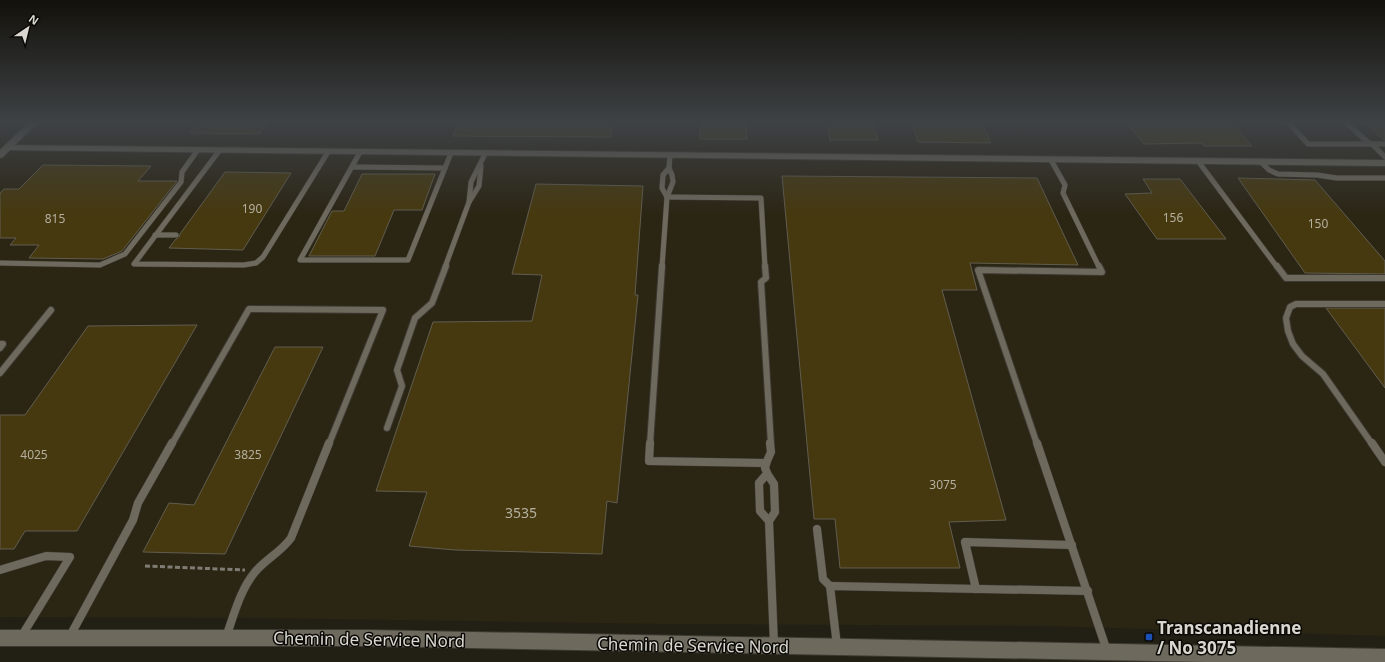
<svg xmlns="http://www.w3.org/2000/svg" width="1385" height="662" font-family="'Noto Sans',sans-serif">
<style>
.built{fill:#2b2514}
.building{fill:#46390f;stroke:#615d50}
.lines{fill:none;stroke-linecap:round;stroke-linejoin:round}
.lane-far2-casing{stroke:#3d3a33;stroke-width:6}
.lane-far1-casing{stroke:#3d3a33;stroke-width:8}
.lane-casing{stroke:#3d3a33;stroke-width:9}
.street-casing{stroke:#3d3a33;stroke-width:2}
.secondary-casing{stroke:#3d3a33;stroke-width:2}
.path{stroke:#7e7c73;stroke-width:3;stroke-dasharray:5 2.5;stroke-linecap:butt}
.lane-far2{stroke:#6e695d;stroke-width:5}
.lane-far1{stroke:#6e695d;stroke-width:6}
.lane{stroke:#6e695d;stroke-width:8}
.street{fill:#6e695d;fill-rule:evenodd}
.secondary{fill:#6e695d;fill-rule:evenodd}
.transit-dot{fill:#1a4fb4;stroke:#0a0905;stroke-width:1.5}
.labels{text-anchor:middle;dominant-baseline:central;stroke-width:3;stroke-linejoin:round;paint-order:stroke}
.number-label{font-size:12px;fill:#b4b0a0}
.near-number-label{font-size:14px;fill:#b4b0a0}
.near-poi-label{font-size:17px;font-weight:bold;fill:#d9d7d0;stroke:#0a0905;text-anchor:start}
.near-street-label{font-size:17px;fill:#d9d7d0;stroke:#0a0905}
</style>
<rect width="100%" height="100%" fill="#221f14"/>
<path class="built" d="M0,122H1385V636L1047,626L666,624L262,618L0,617Z"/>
<g class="building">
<path d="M199,122H268L259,134L190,133Z"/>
<path d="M458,122H613L611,137L453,136Z"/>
<path d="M700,122H746L747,139H700Z"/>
<path d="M851,122H873L878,140H830L827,123H851Z"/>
<path d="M912,122H981L991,143L918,142Z"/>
<path d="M1164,122H1231L1252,146H1204L1202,143L1144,144L1127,123H1165Z"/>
<path d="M1365,122H1385V140H1384Z"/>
<path d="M43,165L151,166L138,181H177L122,251L103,259L29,258L39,245H10L16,238H0V193L4,189H19Z"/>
<path d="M225,172L291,173L243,250L169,248L176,239L179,237L180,234Z"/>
<path d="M362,174H435L422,210H394L375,256H309L332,211H344Z"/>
<path d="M782,176L1037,178L1078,265L970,263L977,290H942L1006,520L949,522L960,568H840L835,519H814Z"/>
<path d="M1238,178L1315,180L1385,261V274L1305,273Z"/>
<path d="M1143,179H1180L1226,239H1157L1125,194L1152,193Z"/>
<path d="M536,184L643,186L635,295H638L617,503L607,501L602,554L455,550L409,546L427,492L376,491L433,322L532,321L542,275L512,274Z"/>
<path d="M1326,308H1385V388Z"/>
<path d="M197,325L77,531H25L14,549H0V415H25L88,326Z"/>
<path d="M275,347H323L225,554L143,552L169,503L194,505Z"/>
</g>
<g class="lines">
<g class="lane-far2-casing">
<g id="lane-far2">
<path d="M1288,122L1308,144H1372"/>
<path d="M1345,122L1370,144"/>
<path d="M1385,144H1372L1385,157"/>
<path d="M219,151L134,264L244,265L256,263L263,257L328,152"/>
<path d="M360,152L300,260H408L451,153"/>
<path d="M1051,160L1065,185L1063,193L1099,267"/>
<path d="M1198,161L1277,267"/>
<path d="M1261,162L1269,170L1278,174L1317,175L1337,178H1385"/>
<path d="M352,167L445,168"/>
<path d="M667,197L761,198L765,267"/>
<path d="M667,197L662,188L663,175L669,168L670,155"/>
<path d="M469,202L471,182L485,154"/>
<path d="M155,235H176"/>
<path d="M0,263L100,265L125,254L181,182L182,172L197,151"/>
<path d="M445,267L469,202L479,186L481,166"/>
<path d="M662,267L667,197L673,182L672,175L669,168"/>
</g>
</g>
<g class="lane-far1-casing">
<g id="lane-far1">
<path d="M765,266L766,278L761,282L771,444"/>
<path d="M1277,266L1286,278H1385"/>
<path d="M0,344H3L0,348"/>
<path d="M0,373L51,310"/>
<path d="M387,428L402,386L397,370L415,318L432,303L446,266"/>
<path d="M172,444L249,309L383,310L329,444"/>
<path d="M650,444L662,266"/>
<path d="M1037,444L978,270L1102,272L1099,266"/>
<path d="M1372,444L1323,374L1302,356L1293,344L1288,331L1286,318L1290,307L1296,304H1385"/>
</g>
</g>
<g class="lane-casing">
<g id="lane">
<path d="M650,443L649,461L765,463"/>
<path d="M770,443L771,452L767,461L765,468L768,475L774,484L775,512L769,521L774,645"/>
<path d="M1037,443L1107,651"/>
<path d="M1372,443L1385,462"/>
<path d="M766,475L759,483L760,511L769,521"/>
<path d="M817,529L823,579L830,586"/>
<path d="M0,570L46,556L70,557L21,637"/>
<path d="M976,589L965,542L1072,545"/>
<path d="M70,636L133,520L138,503L172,443"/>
<path d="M226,637C234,615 240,590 255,572C266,559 281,552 291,538L329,443"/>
<path d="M837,646L830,586L1088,591"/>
</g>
</g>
<g class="street-casing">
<path id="street" d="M7,145L1385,160V166L4,150L2,148L4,146Z"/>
</g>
<g class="secondary-casing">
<g id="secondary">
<path d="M29,122H38L3,157L0,158V150Z"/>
<path d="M0,630H368L1385,649V662H1207L368,646H0Z"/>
</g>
</g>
<path class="path" d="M145,566L245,570"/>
<use href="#lane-far2" class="lane-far2"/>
<use href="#lane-far1" class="lane-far1"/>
<use href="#lane" class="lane"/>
<use href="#street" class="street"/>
<use href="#secondary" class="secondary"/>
</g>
<linearGradient id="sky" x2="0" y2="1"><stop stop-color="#13110b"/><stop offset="0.57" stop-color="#3e4245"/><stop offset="1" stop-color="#3e4245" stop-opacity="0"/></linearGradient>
<rect width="1385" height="214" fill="url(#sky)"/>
<rect class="transit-dot" x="1145" y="633" width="8" height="8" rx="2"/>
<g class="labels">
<g class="number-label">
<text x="252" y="208">190</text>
<text x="1173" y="217">156</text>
<text x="55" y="218">815</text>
<text x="1318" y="223">150</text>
<text x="34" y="454">4025</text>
<text x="248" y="454">3825</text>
<text x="943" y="484">3075</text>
</g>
<g class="near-number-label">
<text x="521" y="512">3535</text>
</g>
<g class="near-poi-label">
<text x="1157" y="627">Transcanadienne<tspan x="1157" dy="20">/ No 3075</tspan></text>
</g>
<g class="near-street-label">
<text transform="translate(369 639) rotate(1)">Chemin de Service Nord</text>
<text transform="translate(693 645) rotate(1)">Chemin de Service Nord</text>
</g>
</g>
<g transform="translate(28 28) rotate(35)" stroke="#0a0905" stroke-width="3" paint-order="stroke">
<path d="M0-3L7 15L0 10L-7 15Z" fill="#d9d7d0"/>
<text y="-6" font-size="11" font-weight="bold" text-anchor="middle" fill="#d9d7d0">N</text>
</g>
</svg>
